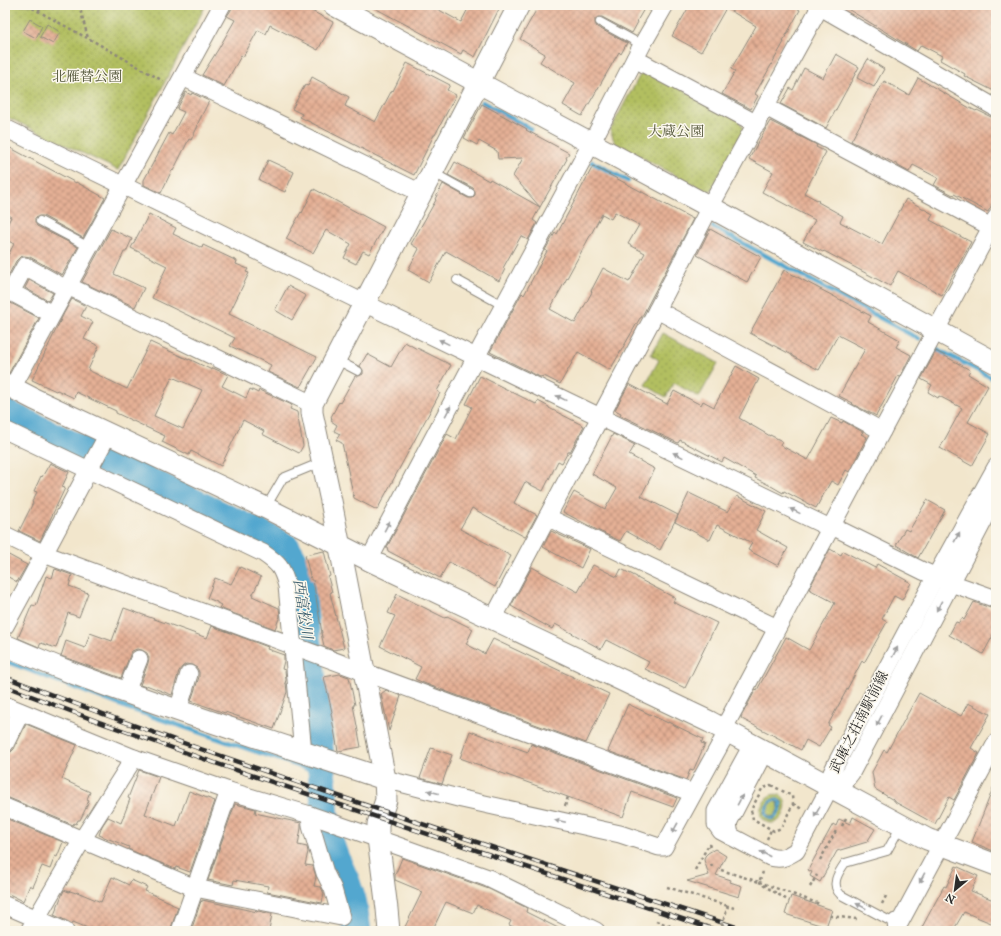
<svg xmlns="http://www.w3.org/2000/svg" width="1001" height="936" font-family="'IM FELL Great Primer','Noto Serif JP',serif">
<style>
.grass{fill:#b2bf61;stroke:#6e7546;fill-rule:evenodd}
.park{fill:url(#park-dots);stroke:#6e7546}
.water{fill:url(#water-rules);stroke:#3f697d;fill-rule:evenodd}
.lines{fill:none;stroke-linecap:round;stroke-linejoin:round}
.stream{stroke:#53a7cf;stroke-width:4.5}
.river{stroke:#53a7cf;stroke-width:28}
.building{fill:url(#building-cross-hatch);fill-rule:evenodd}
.service-casing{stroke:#8e887c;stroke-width:10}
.minor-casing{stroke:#8e887c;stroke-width:19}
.tertiary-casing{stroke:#8e887c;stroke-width:23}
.path{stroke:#8e887c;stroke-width:2.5;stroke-dasharray:3 3;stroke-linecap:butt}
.service{stroke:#fff;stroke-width:8}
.minor{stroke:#fff;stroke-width:17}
.tertiary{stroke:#fff;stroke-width:21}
.rail-casing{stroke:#2b2b2b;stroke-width:4.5}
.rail{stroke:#fbf7ec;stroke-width:3;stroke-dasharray:9;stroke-linecap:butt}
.path-bridge{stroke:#8e887c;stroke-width:2.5;stroke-dasharray:3 3;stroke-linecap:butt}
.oneway{fill:#a0a0a0}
.labels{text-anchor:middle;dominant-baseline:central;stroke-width:3;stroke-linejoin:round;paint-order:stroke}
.park-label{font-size:14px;fill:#54573b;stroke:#fbf7ec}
.street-label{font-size:14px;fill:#2b2b2b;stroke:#fbf7ec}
.water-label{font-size:15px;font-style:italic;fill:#3b5d6d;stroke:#fbf7ec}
</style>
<defs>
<pattern id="park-dots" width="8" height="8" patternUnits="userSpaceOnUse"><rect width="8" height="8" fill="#b2bf61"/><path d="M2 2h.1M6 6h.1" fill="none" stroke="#919b50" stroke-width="1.8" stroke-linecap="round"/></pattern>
<pattern id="water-rules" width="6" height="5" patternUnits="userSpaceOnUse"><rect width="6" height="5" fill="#53a7cf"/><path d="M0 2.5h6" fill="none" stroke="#4588a8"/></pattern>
<pattern id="building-cross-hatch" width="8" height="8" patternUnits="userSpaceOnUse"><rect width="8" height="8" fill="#e5b095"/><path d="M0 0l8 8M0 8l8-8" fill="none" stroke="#ba8f7a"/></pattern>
</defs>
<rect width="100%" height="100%" fill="#fbf7ec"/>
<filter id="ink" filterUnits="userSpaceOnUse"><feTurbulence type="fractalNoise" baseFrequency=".025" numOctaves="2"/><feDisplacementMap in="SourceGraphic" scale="8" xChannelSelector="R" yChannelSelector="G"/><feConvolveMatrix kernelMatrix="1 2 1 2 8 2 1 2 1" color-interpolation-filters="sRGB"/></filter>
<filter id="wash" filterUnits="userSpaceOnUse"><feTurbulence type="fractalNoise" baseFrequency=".012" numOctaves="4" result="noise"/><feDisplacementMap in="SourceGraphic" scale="16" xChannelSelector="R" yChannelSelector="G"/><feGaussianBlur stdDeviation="0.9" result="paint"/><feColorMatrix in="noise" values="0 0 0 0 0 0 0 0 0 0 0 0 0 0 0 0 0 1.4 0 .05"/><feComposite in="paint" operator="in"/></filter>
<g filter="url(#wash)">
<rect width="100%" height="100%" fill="#f2e6cc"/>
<g class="grass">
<path d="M771,795C794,789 787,824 771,823C768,823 765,822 763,819C756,811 764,800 771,795ZM770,800L782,801L775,819L763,814L764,810Z"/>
<path d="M775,801C783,803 778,813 773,817L769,816L767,813C767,809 770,802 775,801Z"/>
</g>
<g class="park">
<path d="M5,5H206L118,170L5,116Z"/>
<path d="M651,72L739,120L745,131L712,190L706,192L615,143L610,130L640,75Z"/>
<path d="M663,333L718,363L699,397L674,383L666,397L645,385L659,360L651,355Z"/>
</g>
<path class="water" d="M775,798C785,800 784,806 780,813C775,821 770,823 764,815C763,808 768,800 775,798ZM774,801L778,802L779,807C777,812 774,820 768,815C766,810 770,804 774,801Z"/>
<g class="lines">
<g class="stream">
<path d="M482,102L531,129"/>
<path d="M592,162L628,181"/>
<path d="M713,227L919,339"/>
<path d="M937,349L996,380"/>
<path d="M5,661L125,707L322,774"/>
</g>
<path class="river" d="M5,413L272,539L287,548L294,560L301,581L305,626L316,706L325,811L328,837L335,857L346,881L353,902L357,928L355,931"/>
</g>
<g id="blocks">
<g class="building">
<path d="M232,5H300L333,22L318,50L270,25L266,34L258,30L243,57L241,56L224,86L202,75L219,48L235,20L227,16L231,10Z"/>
<path d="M369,5H430L461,22L470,5H501L475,57L463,50L461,54Z"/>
<path d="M539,5H637L644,9L637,21L638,22L632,33L602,17H598L595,19V23L597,27L627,43L621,54L619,52L582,116L563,105L575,83L540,62L545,54L520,39Z"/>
<path d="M690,5H791L800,10L783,41L784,42L755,94L758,96L751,109L722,94L735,71L731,69L756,26L726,8L701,52L672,36Z"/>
<path d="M841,5H996V92L964,76L965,74L940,60L942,56L921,45L917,51Z"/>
<path d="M30,19L42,26L36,38L23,31Z"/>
<path d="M47,24L60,32L53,44L40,37Z"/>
<path d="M836,54L859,67L826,128L781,104L790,88L793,90L804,68L823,78Z"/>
<path d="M868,59L884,69L874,87L857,78Z"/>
<path d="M407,63L450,85L447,90L456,95L435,135H434L414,175L300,117L302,114L292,109L305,85L308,86L312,77L349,97L345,106L375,122L392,90L393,91Z"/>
<path d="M918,78L968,107L976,111L977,110L991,117L996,118V197L988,212L954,194L953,195L934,185L938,178L913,165L909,172L898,166V165L851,141L884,81L909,95Z"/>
<path d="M186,92L191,95L192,93L209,101L197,125L198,126L191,140L189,139L173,171L172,170L161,193L144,185V180L169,133L172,135L184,112L177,109Z"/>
<path d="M482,104L527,129L526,130L569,153L566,158L567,159L540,207L513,176L523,158L498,159L497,151L479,141L477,145L464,138Z"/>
<path d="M770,121L817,145L816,147L826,152L804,193L819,201L818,202L843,216L840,222L882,244L906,199L933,214L930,220L971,242L942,295L898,271L890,286L824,251L823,252L803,242L815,220L762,192L773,172L749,159Z"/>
<path d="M5,145L76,183V182L105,198L83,238L43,216H39L35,218V222L37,226L78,247L62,275L30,257L24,256L20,257L16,261L5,282V261L14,244L5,239V229L11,217L5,214Z"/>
<path d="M268,160L294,172L285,192L259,180Z"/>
<path d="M455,162L489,181L490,179L540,207L533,220L537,223L528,240L521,236L503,268L505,269L499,281L446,251L429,282L408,270L419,249L411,244L436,200L435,199L443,184L468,198H472L475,195V191L473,188L448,175Z"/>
<path d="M593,166L693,219L641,318H640L610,370L578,352L560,384L544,376L540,377L490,352L522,293L524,295L547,251L545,250L555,233L557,234ZM615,212L639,225L628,244L645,253L629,282L603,268L591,291L592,292L575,323L550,309L602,214L611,219Z"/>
<path d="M314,189L384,227L369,254L363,251L356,264L344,258L351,244L326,230L313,253L286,239L301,212L302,213L313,190L314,191Z"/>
<path d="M149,214L176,228L173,234L202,248L203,245L237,261L236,264L248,269L246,272L249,273L229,314L317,357L300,387L268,372L271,365L230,346L235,338L152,298L167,266L131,248Z"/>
<path d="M111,229L132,239L126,252H124L114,274L144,288L135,307L82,282Z"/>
<path d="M710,229L761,257L747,282L697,255Z"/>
<path d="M784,270L871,316L868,322L900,340L896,347L911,355L900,377L898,376L876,416L873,414H872L852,404L853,403L839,396L865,349L838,335L819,370L792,356V355L750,333Z"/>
<path d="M29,280L53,293L48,301L25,288Z"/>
<path d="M288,286L306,296L292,320L275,310Z"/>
<path d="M72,299L86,306L81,316L93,322L84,339L99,346L88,370L127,389L150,342L189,360V359L212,370L213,368L228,375L222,386L246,398L250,389L258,393L259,390L292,405L290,409L297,412L303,446L299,453L262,434L264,431L243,420L221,466L191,451L189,455L162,442L165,436L116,413V411L76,392L74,398L57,390L56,391L32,380L64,313ZM172,377L202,390L183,429L154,416Z"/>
<path d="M5,300L39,318L9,373L5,372Z"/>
<path d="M405,342L417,349V348L451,365L437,391L440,393L377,510L354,498L342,443L336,440L340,434L334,431L337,425L331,421L332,418L331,417L339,402L340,403L355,376H359L363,374V370L360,366L367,354L391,367Z"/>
<path d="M936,351L970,370L968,374L988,386L968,422L990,434L972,466L940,448L962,408L939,396L938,398L928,392L932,385L921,379Z"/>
<path d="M736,366L759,379L739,418L770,436V435L782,441L780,445L808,460L831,418L842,423L843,421L863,432L861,434L867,437L849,472L846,470L838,485L831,481L816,508L784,491L783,493L771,486L755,478L756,476L724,458L722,462L680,440L678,443L620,415L621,413L615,410L629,384L667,404L674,391L701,405L703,401L714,407Z"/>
<path d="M480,376L536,404L538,401L549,407V408L584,426L570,452H568L562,463L558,461L543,491L525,482L514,503L537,515L525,537L472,508L460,529L511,556L495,587L449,562L440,578L388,551L387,547L447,434L456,439L472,407L466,404Z"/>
<path d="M613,434L635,445L629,455L655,469L641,496L678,515L660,550L626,531L620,541L597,530L563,512L574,492L605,509L617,488L592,474Z"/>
<path d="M50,463L69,472L62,487L65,488L40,541L19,531L33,503L32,502L37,492L34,491L41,476L42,477Z"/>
<path d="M689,493L728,512L737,496L766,511L756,530L788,548L778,566L748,550L752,543L717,525L710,540L675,522Z"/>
<path d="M927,500L945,510L918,558L896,545L905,529L909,531Z"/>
<path d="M551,531L590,549L581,568L543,547Z"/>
<path d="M830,549L841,555L843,551L875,568L877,564L911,583L902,600L894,596L882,619L887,622L864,663L862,661L828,725L831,727L819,747L806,740L801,750L742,719L741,717L756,689L757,690L786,637L809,650L835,603L809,589Z"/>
<path d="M324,551L330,576L328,577L332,592L330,593L344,648L333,650L324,646L321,633H322L313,580H311L305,555Z"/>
<path d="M5,553L27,565L17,582L5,575Z"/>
<path d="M593,565L617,577L621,569L637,577V578L675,598L673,602L717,623L685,688L645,669L649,662L606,640L601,649L555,624L552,629L511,606L532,567L578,592Z"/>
<path d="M240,567L261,577L252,596L279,608L280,616L275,629L219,608L221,605L217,603V602L207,598L215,578L231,584Z"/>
<path d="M55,569L72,575L69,586L88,593L79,617L68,613L56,648L41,643L39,647L18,638L32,605L36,606L46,576L52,578Z"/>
<path d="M397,594L445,618L447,616L473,629L466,644L485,654L493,639L609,694L586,743L426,684L415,679L421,667L380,646L395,616L388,613Z"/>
<path d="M974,602L996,610V630L983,654L949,635L956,622L959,623L962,618L964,620Z"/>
<path d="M124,608L207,638L212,626L268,647L267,649L284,655V661L282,669L285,670L286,680L285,683H286L287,692L274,729L225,712V713L191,701L199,677V672L197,668L192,665L186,664L182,667L179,671L172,695L146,685V687L140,685L148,663L149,658L147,653L142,650L137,649L132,651L130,655L121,678L61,656L66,641L85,648L90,633L112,641Z"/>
<path d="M340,674L349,677L355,705H353L361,747L338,751L331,713L332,712L324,677Z"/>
<path d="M386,690L401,696L389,731L381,694Z"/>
<path d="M919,693L961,716L968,703L990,714L971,748L979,753L954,800L949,797L935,824L895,802V801L875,789L872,772L884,750L887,752Z"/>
<path d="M628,704L668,723V722L703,739L701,743L705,744L693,771L690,770L686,780L608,751Z"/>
<path d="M26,724L77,745L62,779L90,792L87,799L89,800L85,810L80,820H78L76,824L74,823L73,825L9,798L5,797V754L10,753L14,749Z"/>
<path d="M470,731L528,752L531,744L677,798L673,807L632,792L623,817L460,758Z"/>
<path d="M431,748L452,755L442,784L420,778Z"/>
<path d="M139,770L159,777L145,814L176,826L189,791L215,801L190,872L176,867L175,869L128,849L129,847L99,835L102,826L108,817L121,823L130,799L128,798Z"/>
<path d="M995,783H996V852L972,842Z"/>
<path d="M235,804L256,809L255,813L301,823V828L298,845L307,847L308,852L305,865L313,866L316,877L314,886L321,887L324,894L322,903L267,892L268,886L234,880L233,885L208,880Z"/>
<path d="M853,817L875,829L867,842L837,851L820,882L810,876L812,872L808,870L833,824L836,826L839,819L850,824Z"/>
<path d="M5,818L63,842L57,857L55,856L50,869L42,866L33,887L30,885L23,901L5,892Z"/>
<path d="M715,849L726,856L716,875L731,880L730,882L742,886L739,897L687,881L709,875L704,860L705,856L708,853Z"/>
<path d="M402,858L489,889L527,908L526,912L564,931H523L509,925L511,921L477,905L473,913L446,902L432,931H403L422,892L419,891V890L395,880V875Z"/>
<path d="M956,866L978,876L971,891L996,901V925L964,912L953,931H920L944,886L946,887Z"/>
<path d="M112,877L129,885L131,880L147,887L145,891L172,903L171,904L178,907L170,931H95L73,922L72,924L69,922L54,915L64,890L69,892L70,891L76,893L77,892L101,902Z"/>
<path d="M791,896L832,910L826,927L785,914Z"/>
<path d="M202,900L257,912L258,911L272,914L269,931H191L201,901L202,902Z"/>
</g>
</g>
</g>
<g filter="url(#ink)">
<use href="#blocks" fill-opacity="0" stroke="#8e887c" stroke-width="1"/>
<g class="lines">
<g class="service-casing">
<g id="service">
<path d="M649,5L661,12"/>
<path d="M600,22L642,45"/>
<path d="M432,172L470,193"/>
<path d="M40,221L89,247"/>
<path d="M457,280L504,306"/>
<path d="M335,359L358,371"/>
<path d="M266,507L283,478L322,462"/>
<path d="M896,922L890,921L841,895C830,885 838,873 845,863L887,851L901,826"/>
</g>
</g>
<g class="minor-casing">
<g id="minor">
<path d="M817,5L996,108"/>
<path d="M635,59L757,124"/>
<path d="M183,77L421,193"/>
<path d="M766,107L991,227"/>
<path d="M5,128L364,303L830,528L838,529L923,571L951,583L996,599"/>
<path d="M68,286L312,404"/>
<path d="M657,310L882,431"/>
<path d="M52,314L11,292L25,266L66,289"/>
<path d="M12,388L222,5"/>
<path d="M5,430L263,553C279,564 282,567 287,586L303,752"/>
<path d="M547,517L777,628"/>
<path d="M5,535L44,554L693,793"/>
<path d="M369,560L476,357L591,144L642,45L665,5"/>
<path d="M493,619L657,310L710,207L821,5"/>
<path d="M5,626L44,554L108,434"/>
<path d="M126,692L139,659"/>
<path d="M5,705L134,758L229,791L310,815L359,832L488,878L596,931"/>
<path d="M178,710L189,674"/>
<path d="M723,730L882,431L996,218"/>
<path d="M5,744L21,712"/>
<path d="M752,745L716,811V824L721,831L770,857C782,860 786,857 796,851L830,787L831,775L836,764L936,576L996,467"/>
<path d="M385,779L462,799L620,834L659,847H664L727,732"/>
<path d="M830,787L844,782L851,773L951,583L996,497"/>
<path d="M5,807L195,888L341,917L333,889L325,873L311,826L310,815"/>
<path d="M730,836L728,823L765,752"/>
<path d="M5,905L65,931"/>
<path d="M29,931L82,840L134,758"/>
<path d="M180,931L229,791"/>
<path d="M897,931L896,922H900L996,743"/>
</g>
</g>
<g class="tertiary-casing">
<g id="tertiary">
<path d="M334,5L710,207L996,363"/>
<path d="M5,384L34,399L266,508L369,560L710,722L927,839L996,865"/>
<path d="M5,645C28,655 52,665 75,674C177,712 281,745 385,779"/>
<path d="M389,931L387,909L378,838V824L386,800L385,779L331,501L312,413V404L519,5"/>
</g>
</g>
<g class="path">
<path d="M27,5L87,38"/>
<path d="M79,5L88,38L163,81"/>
<path d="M38,10L53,5"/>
<path d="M771,785L792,796L793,804L781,828L774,831L753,819L751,810L762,789Z"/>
<path d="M793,804L802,809"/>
<path d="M565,806L568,797"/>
<path d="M842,826L847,816"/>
<path d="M767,839L771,830"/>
<path d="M709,844L711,850"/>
<path d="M820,860L837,829"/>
<path d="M711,864L712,867"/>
<path d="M695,870L709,844"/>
<path d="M721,870L759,882L763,872"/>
<path d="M759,882L820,904"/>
<path d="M763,885L789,901"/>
<path d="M667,887L728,906"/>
<path d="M810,887L817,875"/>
<path d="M882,904L886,896"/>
<path d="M830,916L857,919"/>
<path d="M656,921L686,931"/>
</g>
<use href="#service" class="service"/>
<use href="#minor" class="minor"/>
<use href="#tertiary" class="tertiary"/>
<g class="rail-casing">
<g id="rail">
<path d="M5,677C78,705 150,732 224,757C398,817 573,874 748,931"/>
<path d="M5,686L99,722L218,764L718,931"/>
</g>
</g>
<use href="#rail" class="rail"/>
<path class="path-bridge" d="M720,931L728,906L734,908"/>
</g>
<defs><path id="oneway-solid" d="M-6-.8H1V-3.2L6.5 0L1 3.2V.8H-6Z"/></defs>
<g class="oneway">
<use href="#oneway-solid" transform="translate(444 342) rotate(-154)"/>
<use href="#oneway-solid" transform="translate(561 398) rotate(-154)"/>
<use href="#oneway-solid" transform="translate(448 411) rotate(-62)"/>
<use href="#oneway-solid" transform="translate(678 455) rotate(-154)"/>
<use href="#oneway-solid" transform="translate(795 511) rotate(-154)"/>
<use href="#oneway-solid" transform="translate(387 526) rotate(-62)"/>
<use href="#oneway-solid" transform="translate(957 537) rotate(-61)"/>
<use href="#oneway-solid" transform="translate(939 606) rotate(118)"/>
<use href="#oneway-solid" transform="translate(895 652) rotate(-62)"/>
<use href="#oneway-solid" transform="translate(879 721) rotate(118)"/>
<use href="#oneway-solid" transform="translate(433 792) rotate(-165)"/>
<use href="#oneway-solid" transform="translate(740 800) rotate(-62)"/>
<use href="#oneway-solid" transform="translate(817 812) rotate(119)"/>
<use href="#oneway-solid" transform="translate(560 821) rotate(-168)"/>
<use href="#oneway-solid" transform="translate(675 828) rotate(119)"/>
<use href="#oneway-solid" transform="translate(765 854) rotate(-153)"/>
<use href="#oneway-solid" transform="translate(922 878) rotate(118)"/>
<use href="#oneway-solid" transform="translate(861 906) rotate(-152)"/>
</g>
</g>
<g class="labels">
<g class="park-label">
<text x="87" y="76">北雁替公園</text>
<text x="676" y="131">大蔵公園</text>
</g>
<g class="street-label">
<text transform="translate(859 722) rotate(-63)">武庫之荘南駅前線</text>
</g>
<g class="water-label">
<text transform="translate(303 609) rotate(82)">西富松川</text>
</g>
</g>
<rect width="1001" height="936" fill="none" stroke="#fbf7ec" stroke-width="20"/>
<g transform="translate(955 890) rotate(209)" stroke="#fbf7ec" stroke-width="3" paint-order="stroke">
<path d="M0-3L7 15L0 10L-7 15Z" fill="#2b2b2b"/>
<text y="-6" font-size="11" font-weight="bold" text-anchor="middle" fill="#2b2b2b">N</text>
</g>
</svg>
